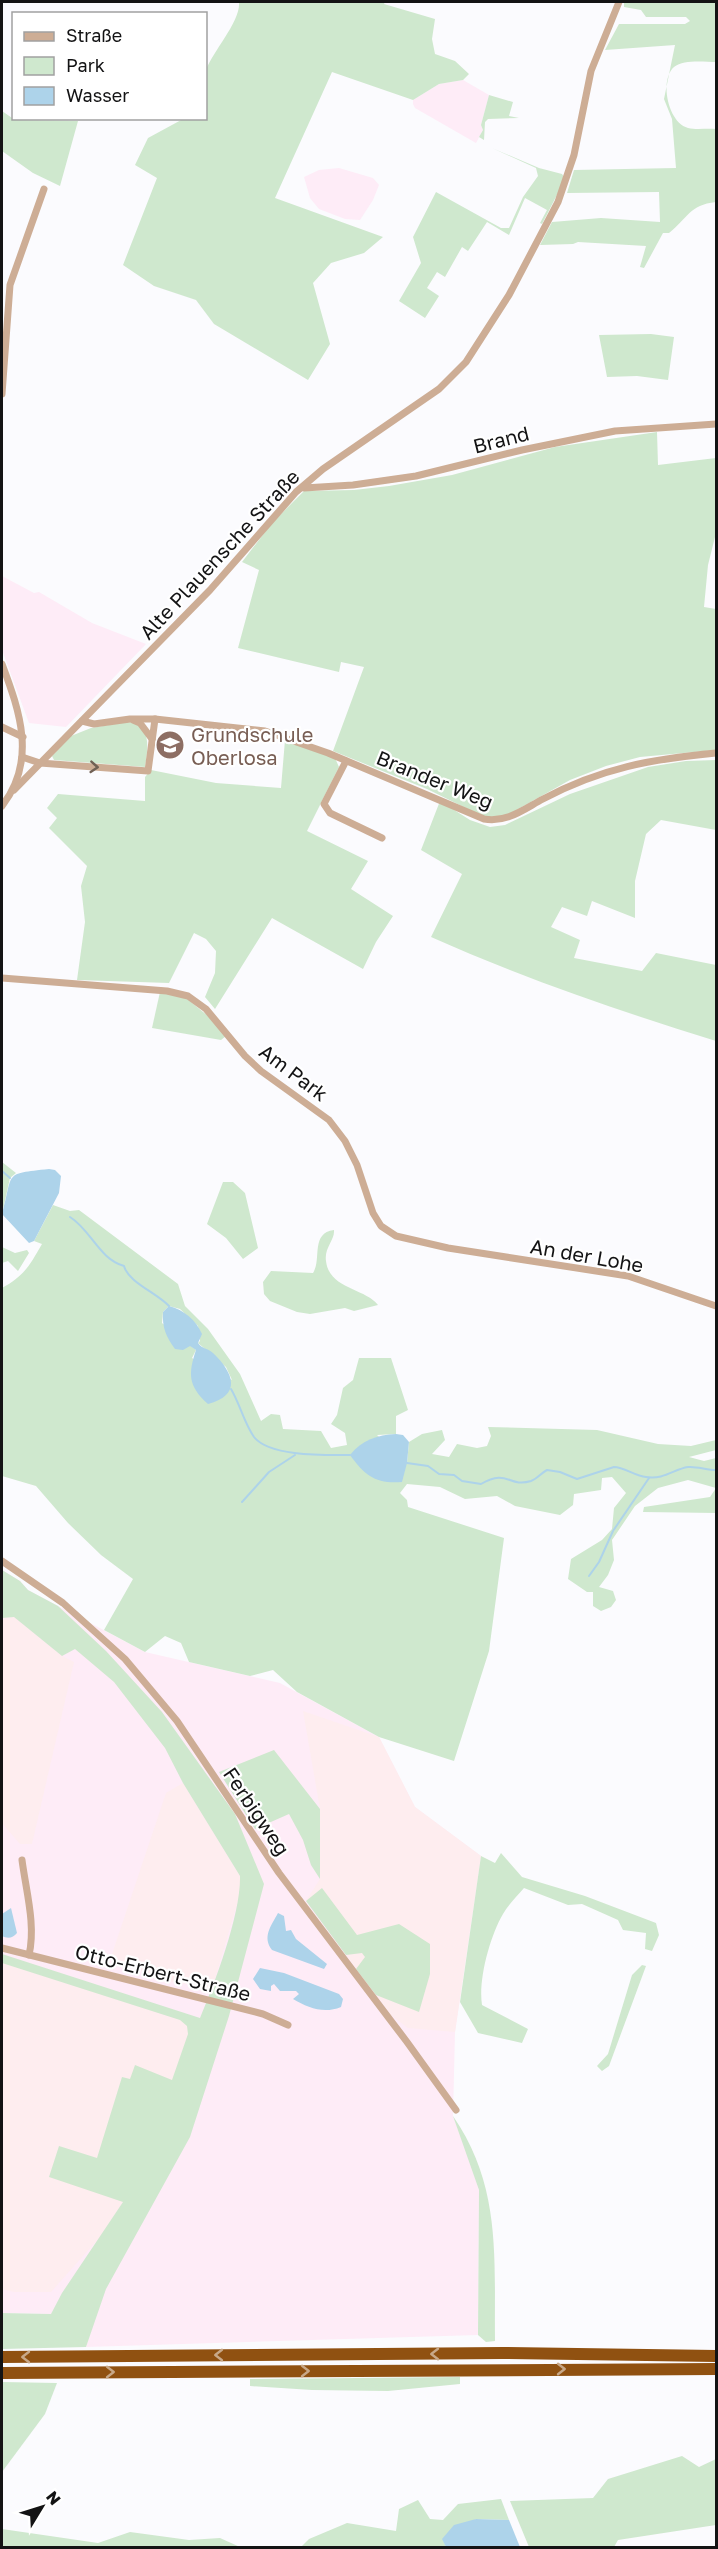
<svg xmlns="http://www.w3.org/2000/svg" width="718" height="2549" font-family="'Golos Text',sans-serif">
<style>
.commercial{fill:#feecf7}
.industrial{fill:#feedef}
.green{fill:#cfe8ce;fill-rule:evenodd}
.water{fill:#add3ea}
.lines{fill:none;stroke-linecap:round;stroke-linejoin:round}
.stream{stroke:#add3ea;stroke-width:2}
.street{stroke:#cdad95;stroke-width:7}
.highway{stroke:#905111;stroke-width:12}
.oneway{stroke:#706054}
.oneway2{stroke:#c8a888}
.labels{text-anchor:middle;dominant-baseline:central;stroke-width:4.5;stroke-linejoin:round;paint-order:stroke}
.street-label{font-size:20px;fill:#131314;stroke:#fff}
.education-label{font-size:20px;fill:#785e54;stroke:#fff;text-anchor:start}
</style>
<rect width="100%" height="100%" fill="#fbfbfe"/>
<g class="commercial">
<path d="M463,80L489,95L481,125L483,130L476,143L415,108L413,104V100L439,84Z"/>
<path d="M339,168L373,178L379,185L373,200L360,220L345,219L319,209L310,198L304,177L319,170Z"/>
<path d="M2,576L34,593L39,592L92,623L146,644L66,727L29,723L2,650Z"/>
<path d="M2,1570L20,1581L28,1590L145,1652L280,1683L379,1737L415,1807L481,1856L455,2032L453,2116L465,2143L479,2190L478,2335L86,2347L96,2315L2,2313Z"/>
</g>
<g class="industrial">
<path d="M14,1617L62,1656L74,1662L32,1844H20L2,1823V1628L3,1618Z"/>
<path d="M303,1711L379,1737L415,1807L481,1856L455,2032L408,2028L392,2016L306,1901L320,1879V1809Z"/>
<path d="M183,1783L240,1876V1894L212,1989L158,1979L111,1957L166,1793Z"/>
<path d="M2,1957L200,2019L123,2202L99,2238L51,2292H14L2,2289Z"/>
</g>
<g class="green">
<path d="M239,2H385L384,4L435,19L432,39L435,54L455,61L469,74L463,80L439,84L413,100L332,72L275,198L383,237L364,253L331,263L313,283L330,344L308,380L214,324L196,300L154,286L123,265L157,178L135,165L148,138L183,119L206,118C206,104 202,84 206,70C213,51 241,21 239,2Z"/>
<path d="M624,2H716V62C705,62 684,59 674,67C659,80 668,123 688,128C697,130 707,128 716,129V202C689,205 688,218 669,233H663L644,268L640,267L646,246L578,242L573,244L540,245L552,222L601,218L660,222L659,192L567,193L574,170L676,168L672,119L664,99L675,45L605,50L619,24H685L690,21L686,17H646L641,10L624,7Z"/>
<path d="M489,95L513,102L509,116L519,118L488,119L485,122L484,140L479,137L483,130L481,125Z"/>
<path d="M2,111L15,120L78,121L60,186L33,173L2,151Z"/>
<path d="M492,148L539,168L562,174L564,177L559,191L542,224L540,223L547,210L525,198L509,235L487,222L468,251L462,247L445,277L437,272L427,288L439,296L425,318L399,301L421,263L413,237L436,192L501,228H509L523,197L538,176L536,168Z"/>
<path d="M651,334L674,337L668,380L637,376L607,377L599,335Z"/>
<path d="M657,432L658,465L716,458V533L708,565L704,607L716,609V750L640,757L606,766L570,780L511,813L495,819L482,816L427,789L333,751L364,667L341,662L339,672L238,648L259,570L242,562L272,523L304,491L354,490L389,486L452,475L555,447Z"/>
<path d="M127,722C152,723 148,749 145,767L54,760L52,756L71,736L91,728Z"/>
<path d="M285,740L335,758L339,767L307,831L368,861L351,889L393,916L376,942L363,969L272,918L215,1009L205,997L215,973L216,951L206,939L194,933L169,983L77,980L85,922L81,886L87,866L49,828L57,818L47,808L58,794L145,801V777L151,770L216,783L281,788Z"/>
<path d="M716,760V830L661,820L646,834L635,881V918L592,901L587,916L562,907L551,927L580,940L574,958L642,971L656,953L716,965V1041C619,1011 523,978 431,937L462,874L421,850L440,801L470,820L490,827L505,825L570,794L648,767L686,761Z"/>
<path d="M160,992L186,998L208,1016L226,1036L221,1040L152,1028Z"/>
<path d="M2,1162L16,1173L10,1178L2,1214Z"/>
<path d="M223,1182H233L245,1193L258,1248L243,1259L226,1238L207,1224Z"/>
<path d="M53,1205L70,1211L79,1210L178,1284L185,1306L208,1329L240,1374L261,1421L271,1414L280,1415L283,1429L321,1431L331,1448L347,1445L345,1433L331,1424L337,1415L343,1388L353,1380L359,1358H391L408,1410L396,1416V1434L377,1435L407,1463L409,1442L422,1434L442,1430L445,1440L432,1454L449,1457L457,1444L477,1448L487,1446L491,1436L488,1427L597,1430L658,1444L691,1446L716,1440V1450L689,1457L704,1461L716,1458V1513L643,1512L644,1507L710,1497L716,1488L688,1480L658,1488L635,1506L612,1540L614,1560L608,1575L599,1587L613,1591L616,1600L611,1607L601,1611L593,1606V1592H587L568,1579L571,1559L602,1540L612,1529L614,1508L626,1493L612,1477L602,1478L601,1490L574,1494L573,1505L560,1515L515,1506L497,1496L465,1499L440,1487L407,1484L400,1493L407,1500L408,1507L504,1538L489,1651L454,1761L379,1737L297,1692L273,1670L250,1676L189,1662L181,1643L165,1636L145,1652L104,1630L133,1579L101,1555L68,1523L36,1486L2,1476V1288C24,1276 30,1265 42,1244L34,1241ZM169,1306L180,1309L198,1326L200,1341L198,1343L226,1367L232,1380L192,1358L196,1350L162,1323L163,1312Z"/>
<path d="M334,1230C335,1240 324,1248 326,1261C329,1289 365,1288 378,1305L354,1311L345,1308L310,1314L297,1312L270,1301L264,1294L263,1282L271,1271L313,1273C322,1260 310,1233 334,1230Z"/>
<path d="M2,1247L15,1253L27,1250L29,1253L18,1271L8,1261L2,1263Z"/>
<path d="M2,1570L20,1581L28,1590L58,1606L106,1651L162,1712L235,1814L264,1884L229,2016L190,2137L106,2289L86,2347L2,2349V2313L51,2314L62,2293L123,2202L49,2177L59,2146L97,2158L122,2077L130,2079L135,2065L172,2080L188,2034L187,2026L180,2020L2,1963V1954L200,2018C215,1982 241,1914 240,1876L183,1783L165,1748L114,1682L75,1649L62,1656L14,1617L2,1618Z"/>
<path d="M274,1750L320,1809V1879L311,1865L303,1840L289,1814L255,1829L219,1772Z"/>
<path d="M501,1853L522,1877L585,1896L656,1923L659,1935L652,1951L645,1949L646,1933L623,1930L618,1920L582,1904L568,1905L524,1888C517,1896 508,1905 503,1914C490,1936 478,1980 482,2005L528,2029L522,2043L478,2033L460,2002L481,1856L495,1863Z"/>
<path d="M322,1888L357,1935L399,1924L430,1944V1974L419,2012L376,1995L356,1969L365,1957L362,1953L346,1955L306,1901Z"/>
<path d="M642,1965L646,1966L609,2066L602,2071L597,2066L608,2054L632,1975Z"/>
<path d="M453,2116C502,2187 494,2259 495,2341L486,2342L478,2335L479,2190Z"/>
<path d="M460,2377V2384L388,2391L312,2390L250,2386V2379Z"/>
<path d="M2,2382L57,2383L45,2414L2,2472Z"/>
<path d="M682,2456L699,2467L716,2459V2525L618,2540L614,2547H529L510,2501L593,2498L608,2479Z"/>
<path d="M501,2499L509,2520L476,2519L443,2539L446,2547L300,2548L309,2539L347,2523L396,2531L399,2509L418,2500L430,2519L443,2520L458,2504Z"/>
<path d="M2,2529L98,2543L130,2532L189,2540L220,2538L240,2547H2Z"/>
</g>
<g class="water">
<path d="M49,1169L55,1170L61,1176L59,1193L34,1241L29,1243L2,1214C14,1172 2,1174 49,1169Z"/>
<path d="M169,1306C184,1310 196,1320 202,1334L198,1343C202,1349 208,1348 213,1353C234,1373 242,1395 208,1404C188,1386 188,1374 196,1350L190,1346L183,1350L175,1349C166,1337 162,1327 163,1312Z"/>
<path d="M396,1434L403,1435L409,1442L407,1463L402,1482C376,1484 365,1476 350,1455C362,1440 377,1435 396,1434Z"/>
<path d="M11,1908L17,1933C13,1938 8,1939 2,1936V1914Z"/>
<path d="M278,1913L284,1916L286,1931L291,1930L296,1939L327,1964L324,1969L272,1950C262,1937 271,1926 278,1913Z"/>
<path d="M260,1968L284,1973L339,1994L343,1999L341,2007C324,2014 308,2008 293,1999L299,1994L296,1991H280L274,1984L271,1986V1991L260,1989L253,1979Z"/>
<path d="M476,2519L509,2520L520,2547H446L442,2539L454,2525Z"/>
</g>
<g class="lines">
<g class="stream">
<path d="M2,1171L10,1178"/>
<path d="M70,1217C91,1230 99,1259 124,1266C128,1282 157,1293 169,1306"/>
<path d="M231,1389C240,1404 244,1423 254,1437C270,1457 326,1455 350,1455"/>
<path d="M407,1463L428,1466L439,1474L454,1475L462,1481L481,1484C508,1468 508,1488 531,1481C537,1479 541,1473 547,1470L560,1472L577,1479L614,1467C624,1467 635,1476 646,1477C664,1480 674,1469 688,1467C696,1466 707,1470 716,1470"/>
<path d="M242,1502L269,1472L295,1455"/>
<path d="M589,1576L599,1562L613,1531L649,1478"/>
</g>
<g class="street">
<path d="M2,394L10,285L44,189"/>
<path d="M304,488L353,485L416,476L522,450L615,431L716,424"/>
<path d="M2,664C20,712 37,761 2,806"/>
<path d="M133,720L140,723L152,739"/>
<path d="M82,721L94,724L130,719H155L265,731L328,753L484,819C507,823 524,809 543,799C601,768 652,759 716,753"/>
<path d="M2,727L23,737"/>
<path d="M22,757L40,763L148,771L155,719"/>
<path d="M346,761L324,804L330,813L382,838"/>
<path d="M14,790L210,590L296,492L323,469L439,389L466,362L509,295L558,202L574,155L591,71L619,2"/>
<path d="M2,978L167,991L188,996L206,1009L245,1056L261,1071L329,1120L345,1141L357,1165L373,1213L381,1226L396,1236L448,1248L628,1276L716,1306"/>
<path d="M2,1561L63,1603L125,1659L177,1721L279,1873L407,2042L456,2110"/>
<path d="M22,1860C26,1891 36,1925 29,1955"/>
<path d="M2,1948L263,2014L288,2025"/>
</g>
<g class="highway">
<path d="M2,2357L502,2353L716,2356"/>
<path d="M2,2373L716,2369"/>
</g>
</g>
<defs><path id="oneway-chevron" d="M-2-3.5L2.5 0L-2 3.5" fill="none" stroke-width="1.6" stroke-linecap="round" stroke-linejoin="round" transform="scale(1.5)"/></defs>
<use class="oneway" href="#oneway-chevron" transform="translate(94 767) rotate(4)"/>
<g class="oneway2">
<use href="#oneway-chevron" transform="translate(435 2354) rotate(180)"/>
<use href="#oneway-chevron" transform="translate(219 2355) rotate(180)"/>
<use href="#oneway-chevron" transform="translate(26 2357) rotate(180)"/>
<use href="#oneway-chevron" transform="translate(561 2369)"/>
<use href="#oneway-chevron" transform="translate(305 2371)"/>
<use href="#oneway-chevron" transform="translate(110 2372)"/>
</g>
<defs>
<g id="school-disc" transform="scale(1.5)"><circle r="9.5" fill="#8d6e63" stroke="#fff"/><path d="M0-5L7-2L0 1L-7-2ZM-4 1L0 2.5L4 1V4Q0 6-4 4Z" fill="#fff"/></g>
</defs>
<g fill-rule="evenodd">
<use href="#school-disc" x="170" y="745"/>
</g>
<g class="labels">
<g class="street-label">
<text transform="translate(501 439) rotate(-14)">Brand</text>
<text transform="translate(219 554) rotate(-47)">Alte Plauensche Straße</text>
<text transform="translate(435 779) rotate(22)">Brander Weg</text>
<text transform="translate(294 1072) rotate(37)">Am Park</text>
<text transform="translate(587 1255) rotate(10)">An der Lohe</text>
<text transform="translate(257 1811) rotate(56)">Ferbigweg</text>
<text transform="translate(163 1972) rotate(14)">Otto-Erbert-Straße</text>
</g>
<g class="education-label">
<text x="191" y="734">Grundschule<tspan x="191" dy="23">Oberlosa</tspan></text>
</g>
</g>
<rect width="718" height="2549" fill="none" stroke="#131314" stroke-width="6"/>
<rect x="12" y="12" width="195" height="108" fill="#ffffff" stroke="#a1a1a1" stroke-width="1.5"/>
<rect x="24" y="32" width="30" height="9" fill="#cdad95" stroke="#a1a1a1" stroke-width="1.5"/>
<text x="66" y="42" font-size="18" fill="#131314">Straße</text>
<rect x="24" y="57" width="30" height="18" fill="#cfe8ce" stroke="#a1a1a1" stroke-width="1.5"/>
<text x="66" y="72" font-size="18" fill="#131314">Park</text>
<rect x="24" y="87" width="30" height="18" fill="#add3ea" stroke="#a1a1a1" stroke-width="1.5"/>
<text x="66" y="102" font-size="18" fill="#131314">Wasser</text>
<g transform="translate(42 2507) rotate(52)" stroke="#ffffff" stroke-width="4.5" paint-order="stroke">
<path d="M0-4.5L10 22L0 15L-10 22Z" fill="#131314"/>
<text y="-9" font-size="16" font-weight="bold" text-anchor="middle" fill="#131314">N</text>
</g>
</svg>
